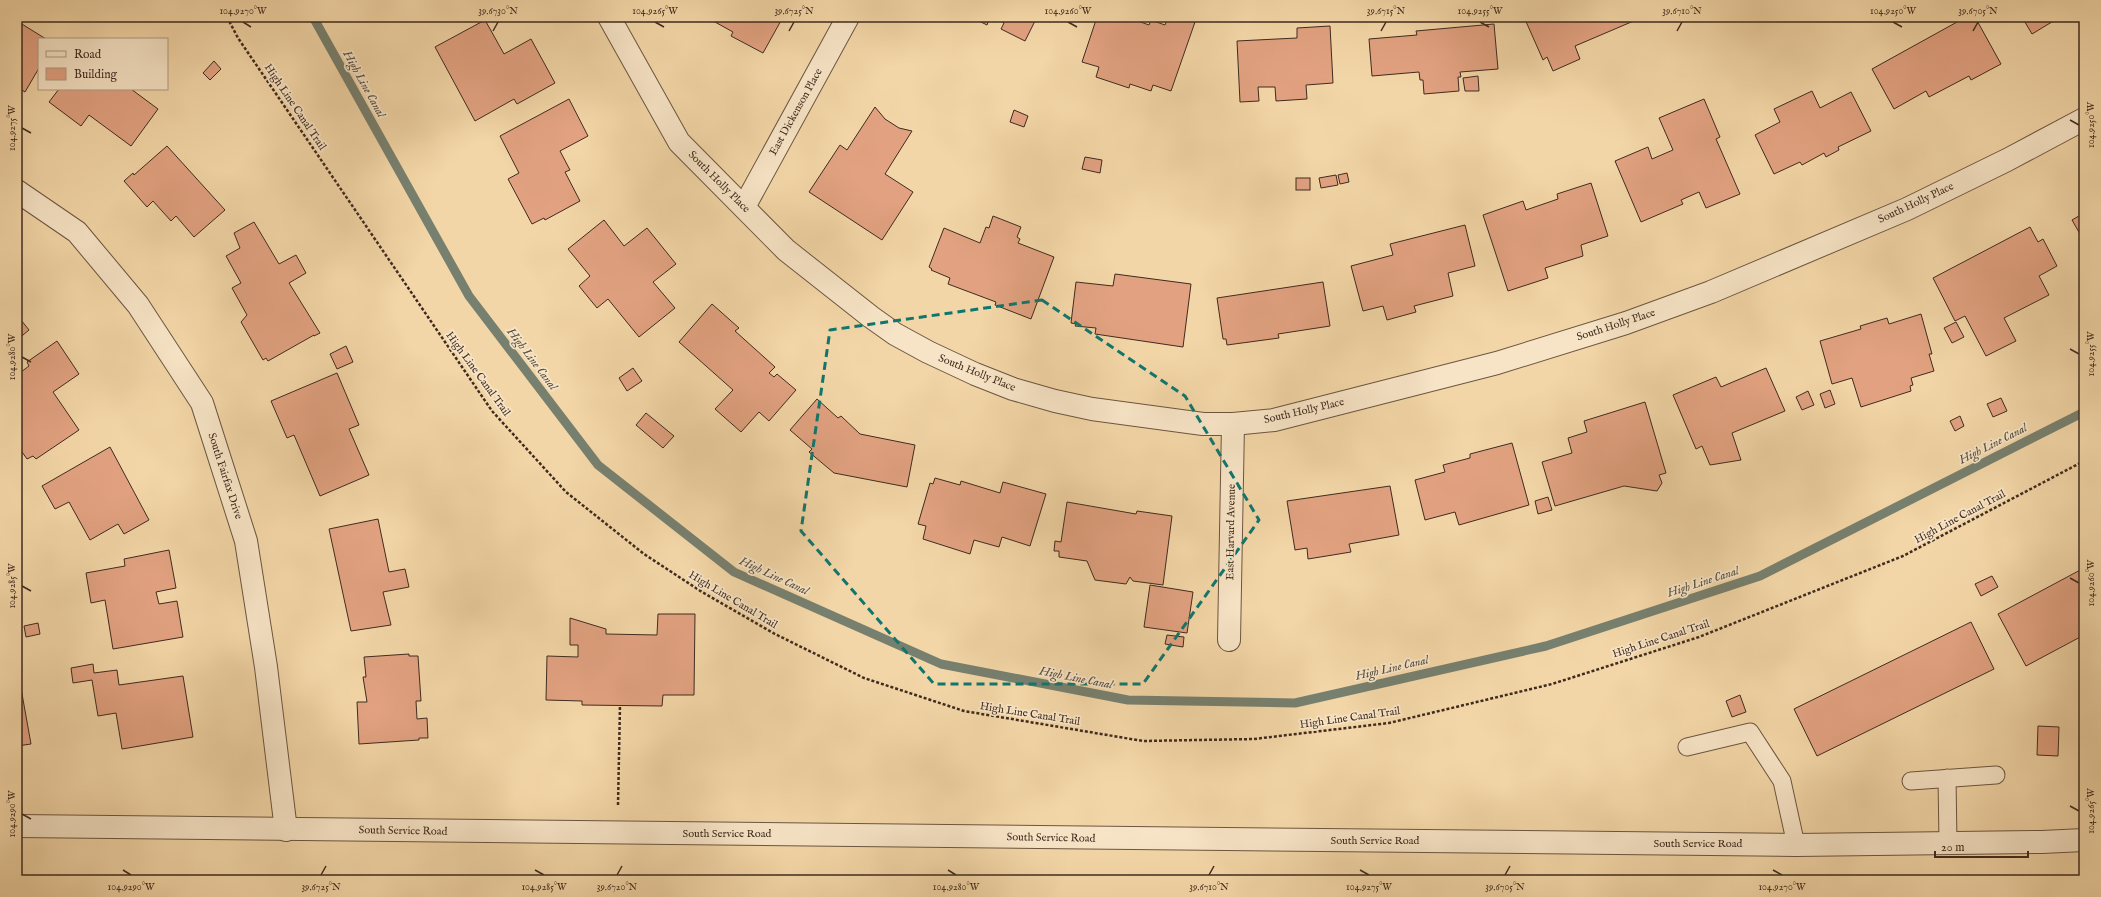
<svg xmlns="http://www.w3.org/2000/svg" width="2101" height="897" font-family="'IM FELL English',serif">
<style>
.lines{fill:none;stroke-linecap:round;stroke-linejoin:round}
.stream{stroke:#77806f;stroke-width:9}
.building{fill:#e2a281;stroke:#3f2b1f}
.service-casing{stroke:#6c5641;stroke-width:19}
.minor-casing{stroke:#6c5641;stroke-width:24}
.tertiary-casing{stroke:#6c5641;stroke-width:24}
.path{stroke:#3f2b1f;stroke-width:2.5;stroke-dasharray:3 2;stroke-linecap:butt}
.service{stroke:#f7e4c6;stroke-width:17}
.minor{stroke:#f7e4c6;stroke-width:22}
.tertiary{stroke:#f7e4c6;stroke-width:22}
.marked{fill:none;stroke:#0f766e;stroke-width:3;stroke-dasharray:8 5;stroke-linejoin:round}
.ticks{fill:none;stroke:#3f2b1f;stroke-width:1.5}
.labels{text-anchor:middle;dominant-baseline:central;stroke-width:3.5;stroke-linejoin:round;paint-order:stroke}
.street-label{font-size:11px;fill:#3f2b1f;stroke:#f7e4c6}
.water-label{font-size:12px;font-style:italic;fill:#564e40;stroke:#f7e4c6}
.neatline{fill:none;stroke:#3f2b1f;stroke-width:1.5}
.ticks-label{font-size:10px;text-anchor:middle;fill:#3f2b1f}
</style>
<rect width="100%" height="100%" fill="#f3d6a7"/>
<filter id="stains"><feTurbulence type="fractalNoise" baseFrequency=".005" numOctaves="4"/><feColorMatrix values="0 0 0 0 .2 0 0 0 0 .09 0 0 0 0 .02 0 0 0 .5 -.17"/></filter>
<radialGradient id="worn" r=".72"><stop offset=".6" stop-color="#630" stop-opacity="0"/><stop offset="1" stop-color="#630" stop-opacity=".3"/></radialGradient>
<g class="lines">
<path class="stream" d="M313,17L469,296L598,465L734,572L941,664L1128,700L1295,703L1546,646L1760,576L2084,412"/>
</g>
<g class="building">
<path d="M706,17H783L763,53L731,36L733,32Z"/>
<path d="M971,17H990L987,25Z"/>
<path d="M994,17H1037L1025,41L1001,29L1004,23Z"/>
<path d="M1097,17H1127L1149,25L1151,20L1165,25L1168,17H1179L1195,22L1171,91L1153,85L1151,91L1130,84L1129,88L1096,77L1099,67L1082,62Z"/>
<path d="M1524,17H1643L1575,46L1580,59L1553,71L1547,57L1543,60Z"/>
<path d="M1966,17H1975L2001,64L1971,80L1969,76L1929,97L1926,91L1894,109L1872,69Z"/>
<path d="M2022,17H2060L2032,34Z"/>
<path d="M485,20L504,54L531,39L555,83L517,104L514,99L475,121L435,47Z"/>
<path d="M17,21L46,39H39V68L25,92L17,87Z"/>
<path d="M1494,24L1498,69L1460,72L1461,77H1458L1459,91L1424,94L1423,80H1420L1419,72L1372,76L1369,39L1417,35L1416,31Z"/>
<path d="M1330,26L1333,83L1306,85L1307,99L1276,101L1275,87H1258L1259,101L1240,102L1237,41L1297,38V28Z"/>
<path d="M214,61L221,69L210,80L203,73Z"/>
<path d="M1478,76L1479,91H1465L1463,78Z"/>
<path d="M59,89H131L158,109L131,146L89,115L81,126L49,102Z"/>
<path d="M1812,91L1820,108L1851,92L1871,131L1838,147L1839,150L1826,157L1824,153L1802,165L1800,162L1774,174L1755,135L1780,122L1774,109Z"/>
<path d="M569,99L588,136L560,151L570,170L565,172L580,201L545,220L544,218L532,224L508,179L519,173L500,136Z"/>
<path d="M1704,99L1720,137L1716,139L1740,194L1706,208L1699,192L1681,200L1683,204L1641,222L1615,161L1648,147L1652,159L1673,150L1659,118Z"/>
<path d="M875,107L885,119L899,128L912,131L885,174L913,192L882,240L809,192L840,145L847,150Z"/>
<path d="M1014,110L1028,116L1024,127L1010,122Z"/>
<path d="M167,146L225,210L194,237L176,216L171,221L153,201L147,207L124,181L133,173L134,175Z"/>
<path d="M1085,157L1102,160L1100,173L1082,169Z"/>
<path d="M1347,173L1349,182L1340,184L1338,175Z"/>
<path d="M1336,175L1338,185L1321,188L1319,178Z"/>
<rect x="1296" y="178" width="14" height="12"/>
<path d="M1591,183L1608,236L1581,245L1583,256L1545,268L1548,278L1508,291L1483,215L1523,201L1526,210L1558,199L1557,194Z"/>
<path d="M2084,213V241L2072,220Z"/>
<path d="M993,216L1021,227L1017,237L1020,239L1018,243L1054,257L1031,319L995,305L996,302L948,284L950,278L931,270L932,269L929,267L944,228L980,243L986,227L989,228Z"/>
<path d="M604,220L624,246L647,228L676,264L653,282L675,308L639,337L608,299L597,308L579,286L590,276L568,249Z"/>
<path d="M254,222L279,264L296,255L306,273L289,283L320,333L314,336V335L268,361L266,358L263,360L241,322L247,315L232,288L241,283L226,256L240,248L234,233Z"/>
<path d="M1465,225L1475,266L1448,273L1453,296L1414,306L1416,312L1387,320L1383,306L1363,311L1351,266L1393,255L1390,244Z"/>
<path d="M2030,227L2038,242L2043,239L2057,266L2039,276L2049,295L2004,318L2016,341L1986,356L1965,316L1955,321L1933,278Z"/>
<path d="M1115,274L1191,284L1183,347L1095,334L1096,328L1075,326L1076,324L1071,323L1076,282L1113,286Z"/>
<path d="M1323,282L1330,326L1278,334L1279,338L1227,345L1226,339H1223L1217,298Z"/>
<path d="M712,304L739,328L735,331L775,367L769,373L774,377L777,374L796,390L769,421L759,412L741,432L715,409L733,390L679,342Z"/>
<path d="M1921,314L1932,354H1929L1934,371L1911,378L1913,385L1910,386L1911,391L1861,407L1852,378L1832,384L1820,341L1861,329L1860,326L1887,318L1889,324Z"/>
<path d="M17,315L29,330L17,340Z"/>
<path d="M1956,322L1964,337L1952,343L1944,328Z"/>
<path d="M57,341L79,374L53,392L79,430L36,459L33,456L27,459L17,445V375L29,366L27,362Z"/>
<path d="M346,346L353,362L337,369L330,354Z"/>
<path d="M633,368L642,381L627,391L619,378Z"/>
<path d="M1766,368L1785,411L1732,433L1741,460L1710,465L1702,446L1696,449L1673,395L1716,377L1721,387Z"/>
<path d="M337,373L359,425L349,429L369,475L320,496L294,435L287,438L271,401Z"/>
<path d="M1830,390L1835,404L1825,408L1820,394Z"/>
<path d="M1808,391L1814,405L1802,410L1796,397Z"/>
<path d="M2001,398L2007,411L1993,417L1987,404Z"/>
<path d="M817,399L838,418L841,416L860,434L915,445L907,487L834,473L809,452L812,449L790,430Z"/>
<path d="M1645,402L1666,473L1659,475L1662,483L1657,491L1624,486L1555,506L1542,462L1572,453L1568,438L1587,432L1584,421Z"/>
<path d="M646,413L674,436L663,448L636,425Z"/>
<path d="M1960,416L1964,426L1955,431L1950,421Z"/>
<path d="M1512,443L1529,505L1459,525L1455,512L1425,520L1415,480L1445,472L1443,465L1470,458V454Z"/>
<path d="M110,447L149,520L124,534L118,524L90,540L69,502L55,509L42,486Z"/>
<path d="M935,478L960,485L961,481L1000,493L1003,482L1046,494L1030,546L1002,537L999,547L974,540L970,554L923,539L926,526L918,524L930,483L933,484Z"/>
<path d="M1390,486L1399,535L1349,544L1351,552L1308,559L1307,548L1295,550L1287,501Z"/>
<path d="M1548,497L1552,510L1538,514L1535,501Z"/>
<path d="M1067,502L1136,514L1137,511L1172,516L1163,585L1133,581L1130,577L1126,584L1095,580L1087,561L1059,557V551H1054L1055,541L1061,542Z"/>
<path d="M378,519L389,572L405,569L409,587L383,592L391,625L351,631L329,529Z"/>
<path d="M169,550L176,588L156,592L159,604L177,601L183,637L113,649L105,600L91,603L86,573L125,566L124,559Z"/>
<path d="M2084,568V635L2026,666L1998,614Z"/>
<path d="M1992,576L1998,587L1981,596L1975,584Z"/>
<path d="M1150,585L1193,592L1187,633L1144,627Z"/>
<path d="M658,614H695L694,695H663L662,706L582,705V701L546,700L547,656L578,657V645H570V618L606,629V634L657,635Z"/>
<path d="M1971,622L1994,669L1817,756L1794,709Z"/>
<path d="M38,623L40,634L26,637L24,626Z"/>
<path d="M1167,635L1184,637L1183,647L1165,644Z"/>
<path d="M409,654V656H418L421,701H416L417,719L427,718L428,738H419V740L359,744L357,702H367L363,677H366L364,657Z"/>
<path d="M93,664L94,673L117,670L119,685L183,676L193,737L122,749L116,713L98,716L92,680L73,683L71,668Z"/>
<path d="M17,666L31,744L17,746Z"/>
<path d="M1740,695L1746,712L1732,717L1726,701Z"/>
<path d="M2038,726L2059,727L2058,756L2037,755Z"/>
</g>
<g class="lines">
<g class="service-casing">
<g id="service">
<path d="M1687,747L1750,732L1782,781L1796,845"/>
<path d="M1947,778L1948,843"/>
<path d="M1911,781L1996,775"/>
</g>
</g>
<g class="minor-casing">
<g id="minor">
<path d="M609,17L679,142L786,250L871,317L895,334L928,352L975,374L1013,389L1055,401L1092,409L1203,424H1233L1274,420L1497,363L1626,323L1711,292L1907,209L2007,160L2084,119"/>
<path d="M17,191L77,232L138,305L202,403L246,541L266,667L286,830"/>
<path d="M744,207L848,17"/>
<path d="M1229,640L1233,424"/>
</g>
</g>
<g class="tertiary-casing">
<path id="tertiary" d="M17,826L1796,845L2042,842L2084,840"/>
</g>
<g class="path">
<path d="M227,17L238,38L492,411L566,492L644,554L702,592L775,634L864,678L964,711L1143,741L1254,739L1389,723L1552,684L1699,637L1903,556L2084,461"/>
<path d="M618,805L620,705"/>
</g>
<use href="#service" class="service"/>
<use href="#minor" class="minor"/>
<use href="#tertiary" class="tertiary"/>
</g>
<path class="marked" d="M1042,300L1185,396L1259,520L1143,684H934L801,531L830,330Z"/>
<path class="ticks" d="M243,22L251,27M655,22L664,27M1068,22L1077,27M1480,22L1489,27M1893,22L1902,27M493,31L498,22M789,31L794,22M1381,31L1386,22M1677,31L1682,22M1973,31L1978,22M2070,120L2079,125M22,128L31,133M2070,349L2079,354M22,357L31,362M2070,578L2079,583M22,586L31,591M2070,806L2079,811M22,814L31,819M123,870L131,875M535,870L544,875M948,870L956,875M1360,870L1369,875M1773,870L1782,875M321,875L326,866M617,875L622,866M1209,875L1214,866M1505,875L1510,866"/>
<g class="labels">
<g class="street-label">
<text transform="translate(295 107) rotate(56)">High Line Canal Trail</text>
<text transform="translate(796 112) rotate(-61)">East Dickenson Place</text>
<text transform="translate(719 182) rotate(45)">South Holly Place</text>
<text transform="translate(1916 203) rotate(-25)">South Holly Place</text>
<text transform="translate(1616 325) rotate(-18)">South Holly Place</text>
<text transform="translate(977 373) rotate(22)">South Holly Place</text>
<text transform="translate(478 374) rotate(54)">High Line Canal Trail</text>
<text transform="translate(1304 411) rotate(-13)">South Holly Place</text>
<text transform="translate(225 476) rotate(72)">South Fairfax Drive</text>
<text transform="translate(1960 517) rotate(-28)">High Line Canal Trail</text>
<text transform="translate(1231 532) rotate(-89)">East Harvard Avenue</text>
<text transform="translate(733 600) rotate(31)">High Line Canal Trail</text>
<text transform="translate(1661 639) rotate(-18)">High Line Canal Trail</text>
<text transform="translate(1030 714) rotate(9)">High Line Canal Trail</text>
<text transform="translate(1350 718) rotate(-8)">High Line Canal Trail</text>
<text transform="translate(403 831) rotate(1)">South Service Road</text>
<text x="727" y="834">South Service Road</text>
<text transform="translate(1051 838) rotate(1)">South Service Road</text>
<text x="1375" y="841">South Service Road</text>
<text x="1698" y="844">South Service Road</text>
</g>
<g class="water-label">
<text transform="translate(364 84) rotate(61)">High Line Canal</text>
<text transform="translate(532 359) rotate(53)">High Line Canal</text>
<text transform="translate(1993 444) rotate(-27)">High Line Canal</text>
<text transform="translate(774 576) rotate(25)">High Line Canal</text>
<text transform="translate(1703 582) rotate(-18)">High Line Canal</text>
<text transform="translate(1392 668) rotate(-13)">High Line Canal</text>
<text transform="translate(1076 678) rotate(11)">High Line Canal</text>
</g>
</g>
<rect width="2101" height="897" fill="none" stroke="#f3d6a7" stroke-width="44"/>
<rect x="38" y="38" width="130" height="52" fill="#f7e4c6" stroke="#ad9a83"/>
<rect x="46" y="51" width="20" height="6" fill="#f7e4c6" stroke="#ad9a83"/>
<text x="74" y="58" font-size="12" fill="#3f2b1f">Road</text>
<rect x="46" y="68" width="20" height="12" fill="#e2a281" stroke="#ad9a83"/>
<text x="74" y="78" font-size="12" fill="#3f2b1f">Building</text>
<path d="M1935 851v6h93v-6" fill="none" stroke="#3f2b1f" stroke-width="2"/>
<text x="1941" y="851" font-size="12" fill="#3f2b1f" stroke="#f7e4c6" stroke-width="3" paint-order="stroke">20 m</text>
<rect x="22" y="22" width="2057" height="853" class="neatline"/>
<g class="ticks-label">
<text x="243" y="14">104.9270°W</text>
<text x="498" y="14">39.6730°N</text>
<text x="655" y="14">104.9265°W</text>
<text x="794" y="14">39.6725°N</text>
<text x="1068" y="14">104.9260°W</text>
<text x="1386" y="14">39.6715°N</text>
<text x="1480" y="14">104.9255°W</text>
<text x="1682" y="14">39.6710°N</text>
<text x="1893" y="14">104.9250°W</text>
<text x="1978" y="14">39.6705°N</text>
<text transform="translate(2090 125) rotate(-90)" y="4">104.9250°W</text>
<text transform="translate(11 128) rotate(-90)" y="4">104.9275°W</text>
<text transform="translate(2090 354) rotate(-90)" y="4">104.9255°W</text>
<text transform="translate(11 357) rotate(-90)" y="4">104.9280°W</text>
<text transform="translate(2090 583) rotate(-90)" y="4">104.9260°W</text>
<text transform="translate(11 586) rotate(-90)" y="4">104.9285°W</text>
<text transform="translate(2090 811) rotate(-90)" y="4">104.9265°W</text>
<text transform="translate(11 814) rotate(-90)" y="4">104.9290°W</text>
<text x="131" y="890">104.9290°W</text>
<text x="321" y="890">39.6725°N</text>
<text x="544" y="890">104.9285°W</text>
<text x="617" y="890">39.6720°N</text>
<text x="956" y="890">104.9280°W</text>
<text x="1209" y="890">39.6710°N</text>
<text x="1369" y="890">104.9275°W</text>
<text x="1505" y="890">39.6705°N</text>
<text x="1782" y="890">104.9270°W</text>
</g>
<rect width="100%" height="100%" filter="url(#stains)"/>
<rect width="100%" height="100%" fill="url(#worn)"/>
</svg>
